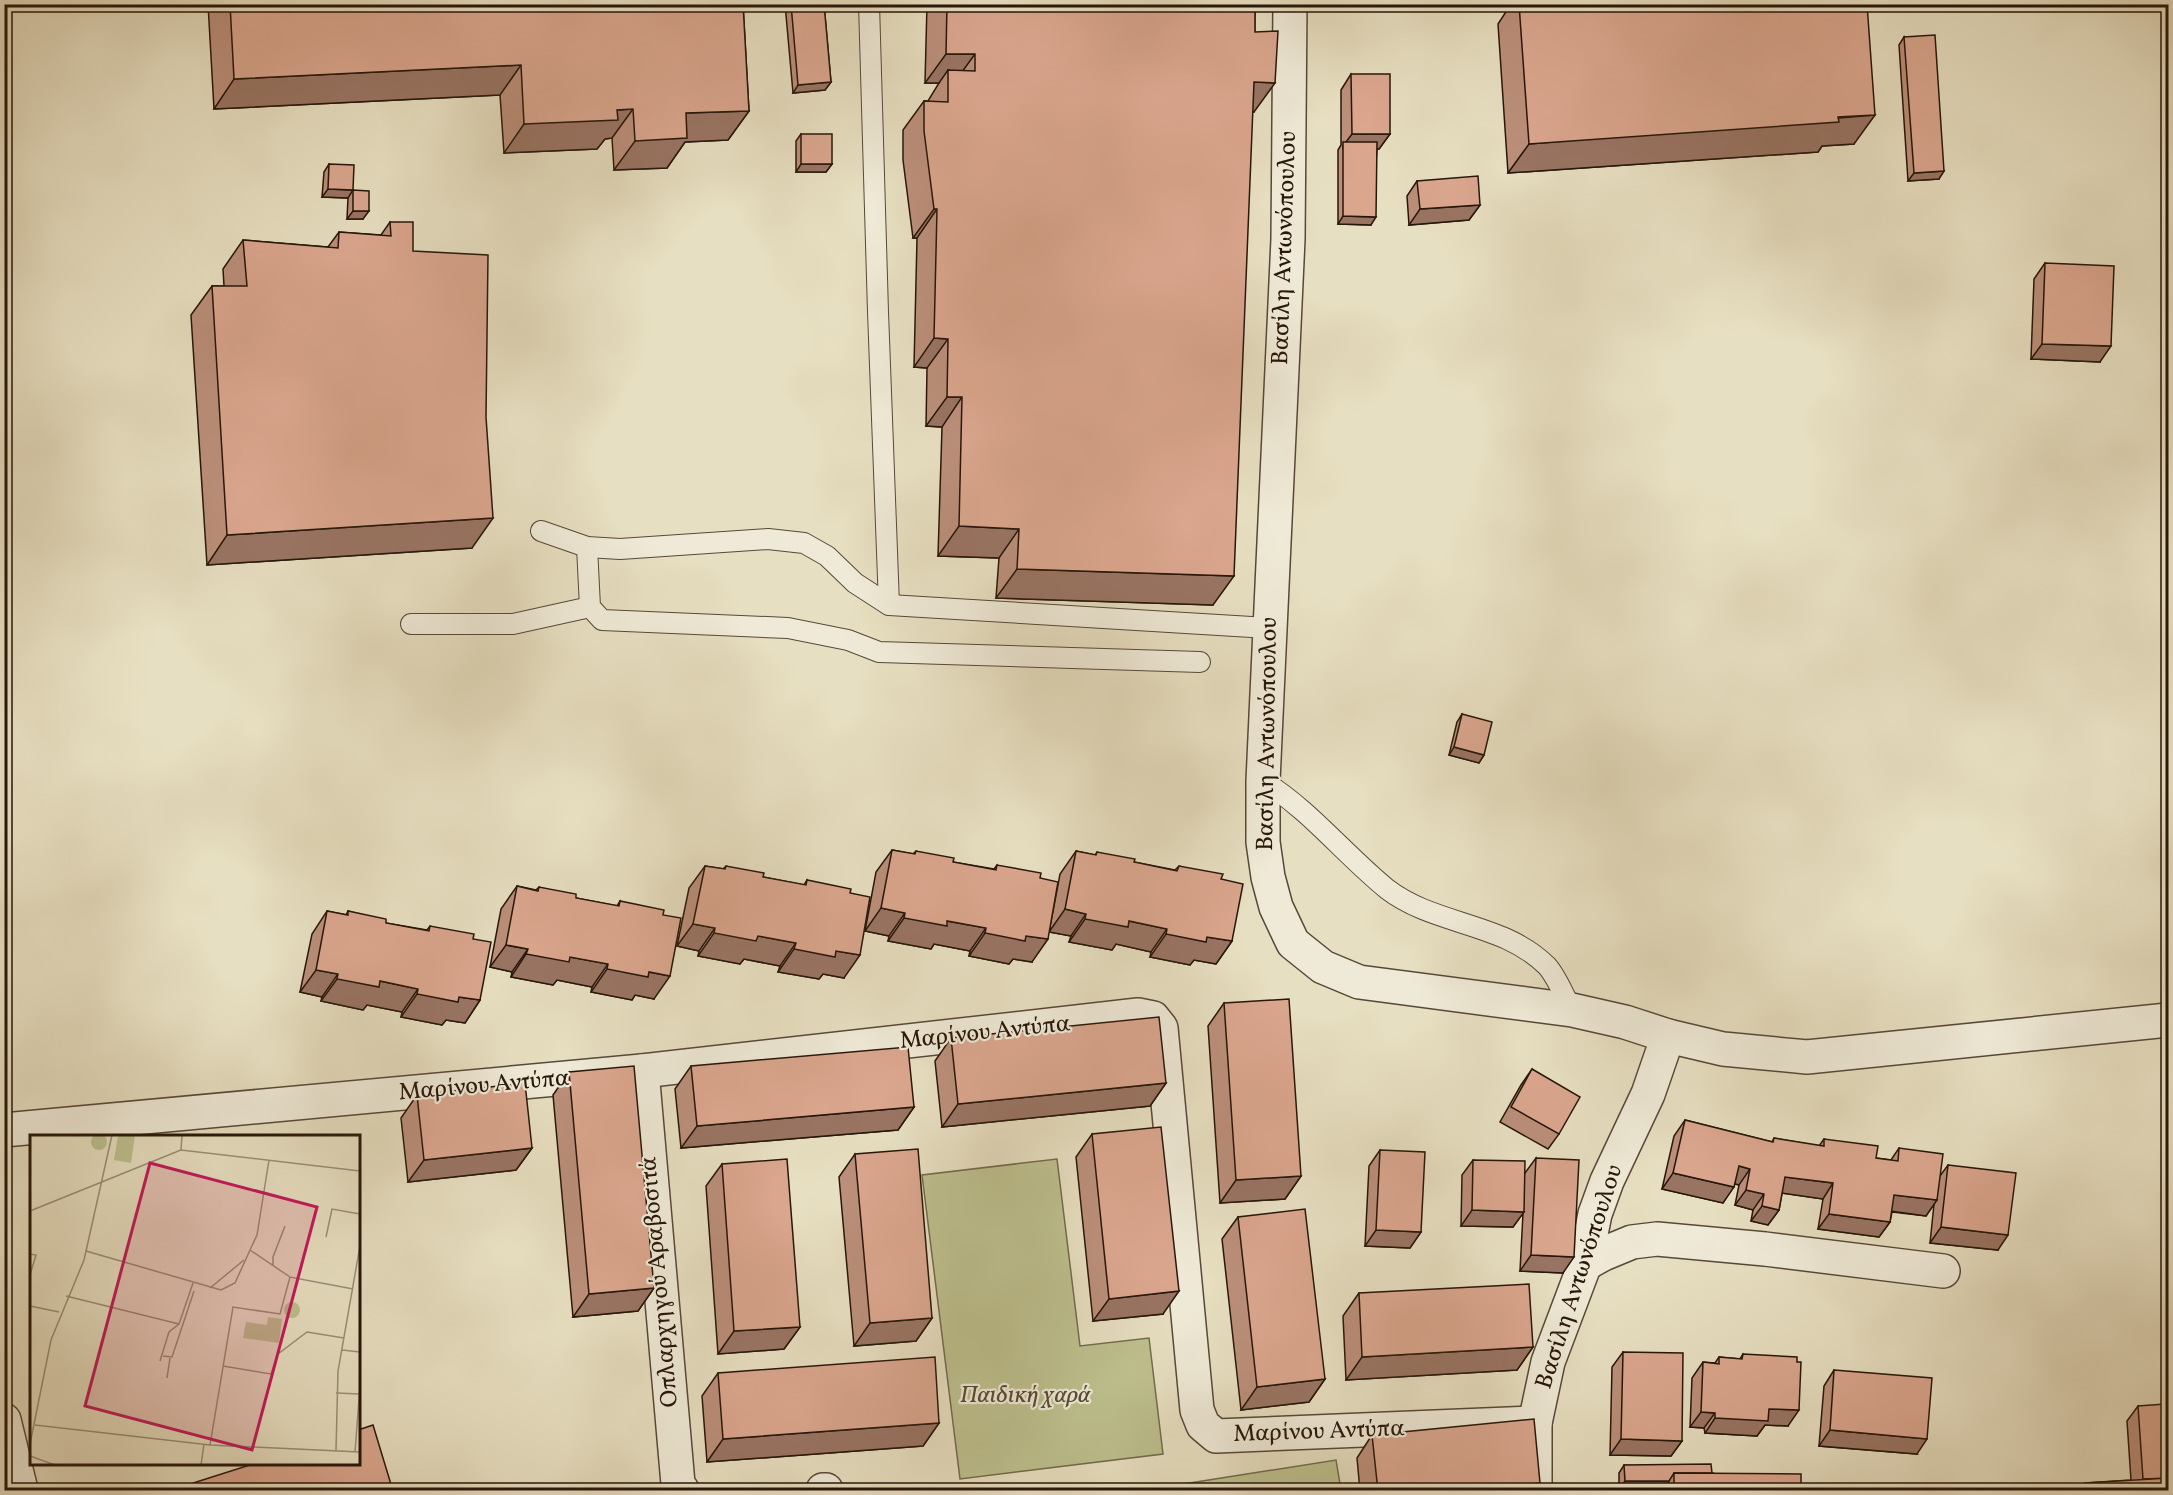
<svg xmlns="http://www.w3.org/2000/svg" width="2173" height="1495" font-family="Vollkorn,serif">
<style>
.green{fill:#bdc08e;stroke:#726b4c;stroke-width:1.5}
.lines{fill:none;stroke-linecap:round;stroke-linejoin:round}
.lane-casing{stroke:#574838;stroke-width:22}
.street-casing{stroke:#574838;stroke-width:36}
.lane{stroke:#efead7;stroke-width:20}
.street{stroke:#efead7;stroke-width:33}
.wall{fill:#bb8f7a;stroke:#27160a;stroke-width:1.5}
.shaded-wall{fill:#997463;stroke:#27160a;stroke-width:1.5}
.building{fill:#daa68e;stroke:#27160a;stroke-width:1.5}
.labels{text-anchor:middle;dominant-baseline:central;stroke-width:4.5;stroke-linejoin:round;paint-order:stroke}
.street-label{font-size:24px;fill:#27160a;stroke:#efead7}
.park-label{font-size:24px;font-style:italic;fill:#544932;stroke:#efead7}
.inset-road{fill:none;stroke:#9a8f78;stroke-width:1.5}
.view{fill:#c2185b;fill-opacity:0.15;stroke:#c2185b;stroke-width:3}
.inset-edge{fill:none;stroke:#27160a;stroke-width:3}
</style>
<rect width="100%" height="100%" fill="#e7dfc1"/>
<filter id="stains"><feTurbulence type="fractalNoise" baseFrequency=".00333" numOctaves="4"/><feColorMatrix values="0 0 0 0 .2 0 0 0 0 .09 0 0 0 0 .02 0 0 0 .5 -.17"/></filter>
<radialGradient id="worn" r=".72"><stop offset=".6" stop-color="#630" stop-opacity="0"/><stop offset="1" stop-color="#630" stop-opacity=".3"/></radialGradient>
<g class="green">
<path d="M1057,1159L1080,1346L1149,1338L1163,1454L960,1479L922,1175Z"/>
<path d="M1336,1460L1341,1490H1171V1486Z"/>
</g>
<g class="lines">
<g class="lane-casing">
<g id="lane">
<path d="M869,4L878,312L889,605"/>
<path d="M541,531L587,547L620,549L768,539L804,543L827,556L855,583L889,605L1268,628"/>
<path d="M587,547L590,607L602,620L788,628L848,640L879,652L1200,662"/>
<path d="M411,624H513L590,607"/>
<path d="M1263,781C1310,810 1344,854 1387,889C1435,926 1503,922 1547,966C1557,977 1564,996 1572,1010"/>
</g>
</g>
<g class="street-casing">
<g id="street">
<path d="M1290,4L1288,239L1263,781V842L1268,877L1276,907L1293,943L1323,967L1359,982L1572,1010L1625,1022L1668,1036L1648,1094L1607,1181L1595,1214L1585,1264L1548,1362L1535,1423"/>
<path d="M1668,1036L1723,1049L1807,1057L2168,1020"/>
<path d="M642,1071L678,1484L682,1490"/>
<path d="M4,1130L642,1071L1138,1015L1153,1018L1161,1028L1197,1410L1203,1425L1216,1436L1535,1423V1490"/>
<path d="M1585,1264L1603,1254L1632,1242L1657,1239L1765,1249L1943,1271"/>
<path d="M4,1420L21,1490"/>
<path d="M823,1490H826"/>
</g>
</g>
<use href="#lane" class="lane"/>
<use href="#street" class="street"/>
</g>
<g class="wall">
<path d="M208,4H743L749,111L728,140L685,142L667,168L614,170L612,138L605,139L597,149L504,153L500,95L214,109Z"/>
<path d="M785,4H824L831,82L825,90L793,93Z"/>
<path d="M927,4H1255L1254,112H1252L1213,605L996,598L999,558L938,556L942,427L926,426L927,368L914,367L917,238H913L903,160V130L924,101H928L939,83H925Z"/>
<path d="M1511,4H1867L1854,144L1822,146L1818,152L1508,173L1498,24Z"/>
<path d="M1904,37L1939,179L1908,181L1899,45Z"/>
<path d="M1351,74L1390,134L1379,149H1377L1371,225L1338,224V150L1341,145V90Z"/>
<path d="M801,134L832,164L826,172H796V141Z"/>
<path d="M329,164L353,190L363,219H347L348,198L322,197L324,172Z"/>
<path d="M1417,181L1480,205L1469,220L1409,225L1407,196Z"/>
<path d="M390,222L413,251L472,548L207,565L191,315L212,286H224L223,269L243,240L328,247L339,232L381,235Z"/>
<path d="M2045,263L2100,362L2031,359L2034,279Z"/>
<path d="M1462,714L1484,755L1479,763L1449,755L1457,722Z"/>
<path d="M892,850L913,854L916,851L953,862L994,869L997,865L1032,962L1013,959L1009,964L969,956L970,951L934,944L931,949L888,941L889,936L865,931L876,872Z"/>
<path d="M1076,851L1095,855L1097,852L1134,862L1175,870L1179,866L1221,879L1232,941L1216,964L1194,960L1190,965L1150,957L1151,952L1116,944L1112,950L1069,942L1071,936L1049,932L1060,874Z"/>
<path d="M705,866L723,869L726,866L763,877L804,885L807,880L844,978L823,974L819,979L778,972L780,966L744,959L740,964L698,956L699,951L677,946L689,888Z"/>
<path d="M517,886L536,890L539,887L576,898L617,906L620,901L654,999L635,995L632,1000L591,992L592,987L557,980L553,985L511,977L512,972L490,967L501,909Z"/>
<path d="M327,911L346,915L348,911L386,923L427,930L430,926L473,939L480,1000L465,1023L446,1020L442,1025L401,1017L402,1012L367,1005L363,1010L321,1001L322,997L300,992L312,934Z"/>
<path d="M1224,1003L1301,1176L1285,1199L1220,1203L1208,1026Z"/>
<path d="M951,1038L1166,1083L1150,1106L942,1127L935,1061Z"/>
<path d="M691,1066L914,1107L898,1130L681,1148L675,1089Z"/>
<path d="M1532,1069L1559,1134L1548,1149L1500,1122L1521,1085Z"/>
<path d="M569,1072L654,1288L638,1311L573,1317L553,1095Z"/>
<path d="M417,1095L532,1148L516,1170L408,1182L401,1118Z"/>
<path d="M1685,1120L1772,1142L1774,1138L1819,1146L1824,1139L1876,1158L1891,1160L1899,1148L1940,1176L1948,1165L1998,1250L1930,1243L1934,1204L1926,1216L1892,1212L1890,1222L1879,1237L1818,1229L1823,1199L1782,1193L1779,1210L1768,1225L1751,1221L1753,1210L1735,1205L1739,1185L1735,1184L1723,1203L1662,1189L1674,1136Z"/>
<path d="M1092,1134L1163,1314L1093,1321L1076,1157Z"/>
<path d="M1380,1150L1421,1232L1410,1248L1365,1246L1369,1166Z"/>
<path d="M855,1154L932,1318L916,1341L854,1346L839,1177Z"/>
<path d="M1536,1158L1563,1273L1520,1271L1523,1213L1513,1227L1461,1226L1462,1175L1473,1160L1525,1173Z"/>
<path d="M722,1164L800,1327L784,1349L718,1354L706,1186Z"/>
<path d="M1238,1217L1325,1379L1309,1402L1241,1410L1222,1239Z"/>
<path d="M1359,1293L1533,1347L1517,1370L1346,1380L1343,1316Z"/>
<path d="M1623,1352L1682,1441L1671,1456L1610,1455L1612,1367Z"/>
<path d="M1743,1354L1788,1426L1765,1425L1757,1436L1705,1433L1704,1428L1690,1427L1692,1378L1703,1362L1715,1363L1719,1357L1740,1359Z"/>
<path d="M1834,1370L1917,1454L1819,1446L1824,1386Z"/>
<path d="M718,1373L939,1423L923,1446L707,1462L702,1396Z"/>
<path d="M2138,1406L2169,1491H2080L2085,1483L2131,1480L2127,1421Z"/>
<path d="M1372,1435L1535,1491H1360L1357,1458Z"/>
<path d="M1624,1465L1712,1473L1801,1491H1664V1489H1619V1473Z"/>
</g>
<g class="shaded-wall">
<path d="M946,54H975L954,83L948,70L939,83H925Z"/>
<path d="M521,65L500,95L214,109L234,79Z"/>
<path d="M831,82L825,90L793,93L798,85Z"/>
<path d="M1254,82L1275,83L1254,112L1233,111Z"/>
<path d="M633,109L612,138L605,139L597,149L504,153L524,124L617,110Z"/>
<path d="M749,111L728,140L685,142L667,168L614,170L635,141L686,113Z"/>
<path d="M1875,115L1854,144L1822,146L1818,152L1508,173L1529,144Z"/>
<path d="M1352,134H1390L1379,149H1343V146Z"/>
<path d="M801,164H832L826,172H796Z"/>
<path d="M1944,171L1939,179L1908,181L1914,173Z"/>
<path d="M328,189L353,190L348,198L322,197Z"/>
<path d="M1480,205L1469,220L1409,225L1420,209Z"/>
<path d="M934,209H937L917,238H913Z"/>
<path d="M353,211H369L363,219H347Z"/>
<path d="M1343,216L1376,217L1371,225L1338,224Z"/>
<path d="M934,338L948,339L927,368L914,367Z"/>
<path d="M2042,344L2111,346L2100,362L2031,359Z"/>
<path d="M947,397H962L942,427L926,426Z"/>
<path d="M493,518L472,548L207,565L227,535Z"/>
<path d="M959,526L1019,529L999,558L938,556Z"/>
<path d="M1017,569L1234,576L1213,605L996,598Z"/>
<path d="M1454,747L1484,755L1479,763L1449,755Z"/>
<path d="M881,908L905,913L889,936L865,931Z"/>
<path d="M1065,909L1086,914L1071,936L1049,932Z"/>
<path d="M904,918L947,921L986,928L970,951L934,944L931,949L888,941Z"/>
<path d="M1085,919L1129,921L1167,929L1151,952L1116,944L1112,950L1069,942Z"/>
<path d="M693,924L715,928L699,951L677,946Z"/>
<path d="M714,933L758,936L796,943L780,966L744,959L740,964L698,956Z"/>
<path d="M985,933L1026,936L1048,939L1032,962L1013,959L1009,964L969,956Z"/>
<path d="M1166,934L1207,937L1232,941L1216,964L1194,960L1190,965L1150,957Z"/>
<path d="M506,945L528,949L512,972L490,967Z"/>
<path d="M794,949L836,951L860,955L844,978L823,974L819,979L778,972Z"/>
<path d="M526,954L570,957L608,964L592,987L557,980L553,985L511,977Z"/>
<path d="M607,969L649,972L670,976L654,999L635,995L632,1000L591,992Z"/>
<path d="M316,970L338,974L322,997L300,992Z"/>
<path d="M337,979L380,981L418,989L402,1012L367,1005L363,1010L321,1001Z"/>
<path d="M417,994L459,997L480,1000L465,1023L446,1020L442,1025L401,1017Z"/>
<path d="M1166,1083L1150,1106L942,1127L958,1104Z"/>
<path d="M914,1107L898,1130L681,1148L697,1126Z"/>
<path d="M532,1148L516,1170L408,1182L424,1160Z"/>
<path d="M1739,1166L1750,1169L1739,1185L1728,1182Z"/>
<path d="M1673,1173L1734,1187L1723,1203L1662,1189Z"/>
<path d="M1301,1176L1285,1199L1220,1203L1236,1180Z"/>
<path d="M1785,1177L1833,1183L1823,1199L1774,1192Z"/>
<path d="M1746,1190L1764,1194L1753,1210L1735,1205Z"/>
<path d="M1894,1195L1937,1200L1926,1216L1883,1210Z"/>
<path d="M1762,1206L1779,1210L1768,1225L1751,1221Z"/>
<path d="M1472,1210L1524,1212L1513,1227L1461,1226Z"/>
<path d="M1829,1214L1890,1222L1879,1237L1818,1229Z"/>
<path d="M1941,1227L2008,1235L1998,1250L1930,1243Z"/>
<path d="M1376,1230L1421,1232L1410,1248L1365,1246Z"/>
<path d="M1531,1255L1574,1257L1563,1273L1520,1271Z"/>
<path d="M654,1288L638,1311L573,1317L589,1294Z"/>
<path d="M1179,1291L1163,1314L1093,1321L1109,1299Z"/>
<path d="M932,1318L916,1341L854,1346L870,1323Z"/>
<path d="M800,1327L784,1349L718,1354L734,1331Z"/>
<path d="M1533,1347L1517,1370L1346,1380L1362,1357Z"/>
<path d="M1325,1379L1309,1402L1241,1410L1257,1387Z"/>
<path d="M1769,1409L1799,1410L1788,1426L1765,1425L1757,1436L1705,1433L1715,1418Z"/>
<path d="M1701,1412L1715,1413L1704,1428L1690,1427Z"/>
<path d="M939,1423L923,1446L707,1462L723,1439Z"/>
<path d="M1830,1430L1927,1439L1917,1454L1819,1446Z"/>
<path d="M1621,1439L1682,1441L1671,1456L1610,1455Z"/>
<path d="M1625,1481H1669L1664,1489H1619Z"/>
<path d="M1540,1483L1535,1491H1468Z"/>
</g>
<g class="building">
<path d="M230,4H743L749,111L686,113L687,138L635,141L633,109L617,110L618,120L524,124L521,65L234,79Z"/>
<path d="M791,4H824L831,82L798,85Z"/>
<path d="M947,4H1255V32L1278,31L1275,83L1254,82L1234,576L1017,569L1019,529L959,526L962,397H947L948,339L934,338L937,209H934L924,131V101L948,102V70L975,71V54H946Z"/>
<path d="M1519,4H1867L1875,115L1838,117L1839,122L1529,144Z"/>
<path d="M1935,35L1944,171L1914,173L1904,37Z"/>
<path d="M1351,74H1390V134H1352Z"/>
<rect x="801" y="134" width="31" height="30"/>
<path d="M1343,142H1377L1376,217L1343,216Z"/>
<path d="M329,164L354,165L353,190L328,189Z"/>
<path d="M1478,176L1480,205L1420,209L1417,181Z"/>
<path d="M353,190L369,191V211H353Z"/>
<path d="M390,222H413V251L488,255L486,417L493,518L227,535L212,286H247L243,240L338,248L339,232L391,236Z"/>
<path d="M2045,263L2114,266L2111,346L2042,344Z"/>
<path d="M1462,714L1492,722L1484,755L1454,747Z"/>
<path d="M892,850L915,854L916,851L954,858L953,862L996,870L997,865L1041,873L1040,878L1058,882L1048,939L1026,936L1025,941L985,933L986,928L947,921V926L904,918L905,913L881,908Z"/>
<path d="M1076,851L1096,855L1097,852L1135,859L1134,862L1177,871L1179,866L1223,874L1221,879L1243,884L1232,941L1207,937L1206,942L1166,934L1167,929L1129,921L1128,927L1085,919L1086,914L1065,909Z"/>
<path d="M705,866L725,869L726,866L764,873L763,877L806,885L807,880L851,889L850,893L870,897L860,955L836,951L835,957L794,949L796,943L758,936L756,941L714,933L715,928L693,924Z"/>
<path d="M517,886L538,891L539,887L576,894V898L619,906L620,901L664,910L663,915L681,918L670,976L649,972L648,977L607,969L608,964L570,957L569,962L526,954L528,949L506,945Z"/>
<path d="M327,911L348,915V911L386,919V923L429,931L430,926L474,934L473,939L491,942L480,1000L459,997L458,1002L417,994L418,989L380,981L379,987L337,979L338,974L316,970Z"/>
<path d="M1289,999L1301,1176L1236,1180L1224,1003Z"/>
<path d="M1159,1017L1166,1083L958,1104L951,1038Z"/>
<path d="M908,1047L914,1107L697,1126L691,1066Z"/>
<path d="M634,1066L654,1288L589,1294L569,1072Z"/>
<path d="M1532,1069L1580,1097L1559,1134L1511,1107Z"/>
<path d="M525,1083L532,1148L424,1160L417,1095Z"/>
<path d="M1685,1120L1773,1142L1774,1138L1824,1146V1139L1878,1146L1876,1158L1898,1161L1899,1148L1943,1154L1937,1200L1894,1195L1890,1222L1829,1214L1833,1183L1785,1177L1779,1210L1762,1206L1764,1194L1746,1190L1750,1169L1739,1166L1734,1187L1673,1173Z"/>
<path d="M1161,1127L1179,1291L1109,1299L1092,1134Z"/>
<path d="M918,1149L932,1318L870,1323L855,1154Z"/>
<path d="M1380,1150L1425,1152L1421,1232L1376,1230Z"/>
<path d="M1536,1158L1579,1160L1574,1257L1531,1255Z"/>
<path d="M787,1159L800,1327L734,1331L722,1164Z"/>
<path d="M1473,1160L1525,1161L1524,1212L1472,1210Z"/>
<path d="M1948,1165L2016,1173L2008,1235L1941,1227Z"/>
<path d="M1305,1209L1325,1379L1257,1387L1238,1217Z"/>
<path d="M1529,1284L1533,1347L1362,1357L1359,1293Z"/>
<path d="M1623,1352L1683,1353L1682,1441L1621,1439Z"/>
<path d="M1743,1354L1797,1357V1362H1801L1799,1410L1769,1409L1768,1421L1715,1418V1413L1701,1412L1703,1362L1719,1364V1357L1742,1359Z"/>
<path d="M935,1357L939,1423L723,1439L718,1373Z"/>
<path d="M1834,1370L1932,1378L1927,1439L1830,1430Z"/>
<path d="M2165,1404V1410H2169V1478L2143,1479L2138,1406Z"/>
<path d="M1534,1419L1540,1483L1468,1491H1378L1372,1435Z"/>
<path d="M373,1425L393,1491H168L253,1464H358V1430Z"/>
<path d="M1711,1464L1712,1473H1674L1669,1481H1625L1624,1465Z"/>
<path d="M1674,1473L1801,1474V1491H1674Z"/>
<path d="M2169,1478V1491H2086L2085,1483Z"/>
</g>
<g class="labels">
<g class="street-label">
<text transform="translate(1285 248) rotate(-88)">Βασίλη Αντωνόπουλου</text>
<text transform="translate(1268 734) rotate(-89)">Βασίλη Αντωνόπουλου</text>
<text transform="translate(985 1033) rotate(-6)">Μαρίνου Αντύπα</text>
<text transform="translate(484 1086) rotate(-5)">Μαρίνου Αντύπα</text>
<text transform="translate(1580 1277) rotate(-72)">Βασίλη Αντωνόπουλου</text>
<text transform="translate(660 1282) rotate(-95)">Οπλαρχηγού Αραβοσιτά</text>
<text transform="translate(1319 1432) rotate(-2)">Μαρίνου Αντύπα</text>
</g>
<g class="park-label">
<text x="1025" y="1396">Παιδική χαρά</text>
</g>
</g>
<g transform="translate(30 1135)">
<rect width="330" height="330" fill="#e7dfc1"/>
<path d="M61 7a8 8 0 1 1 16 0a8 8 0 1 1-16 0ZM88,0H105L101,28L84,25ZM254 175a8 8 0 1 1 16 0a8 8 0 1 1-16 0ZM238,182L252,184L249,208L213,203L216,187L237,190Z" fill="#bdc08e"/>
<path class="inset-road" d="M151,15L330,36M0,76L151,15L152,0M296,102L302,74L330,79M220,115L227,100L239,25M56,116L191,155L205,148L220,115L260,142M0,119L6,120L0,140M243,131V122L255,91M180,153L214,125M36,161L149,189M0,171L29,177M312,215L330,217M133,221L142,222L164,156M130,226L139,197L149,189L163,148M193,231L241,239L248,219L277,197L314,203M137,243L140,223M306,258L330,259M5,290L180,310L330,317M0,309L21,205L54,125L82,0M180,310L203,172L250,179L260,142L323,154M306,315L308,236L330,111M325,317L330,251M0,321L25,330M171,330L174,309"/>
<path class="view" d="M120,28L287,72L222,315L55,271Z"/>
<rect width="330" height="330" class="inset-edge"/>
</g>
<rect width="2173" height="1495" fill="none" stroke="#e7dfc1" stroke-width="24"/>
<rect x="6" y="6" width="2161" height="1483" fill="none" stroke="#27160a" stroke-width="3"/>
<rect x="12" y="12" width="2149" height="1471" fill="none" stroke="#27160a" stroke-width="1.5"/>
<rect width="100%" height="100%" filter="url(#stains)"/>
<rect width="100%" height="100%" fill="url(#worn)"/>
</svg>
